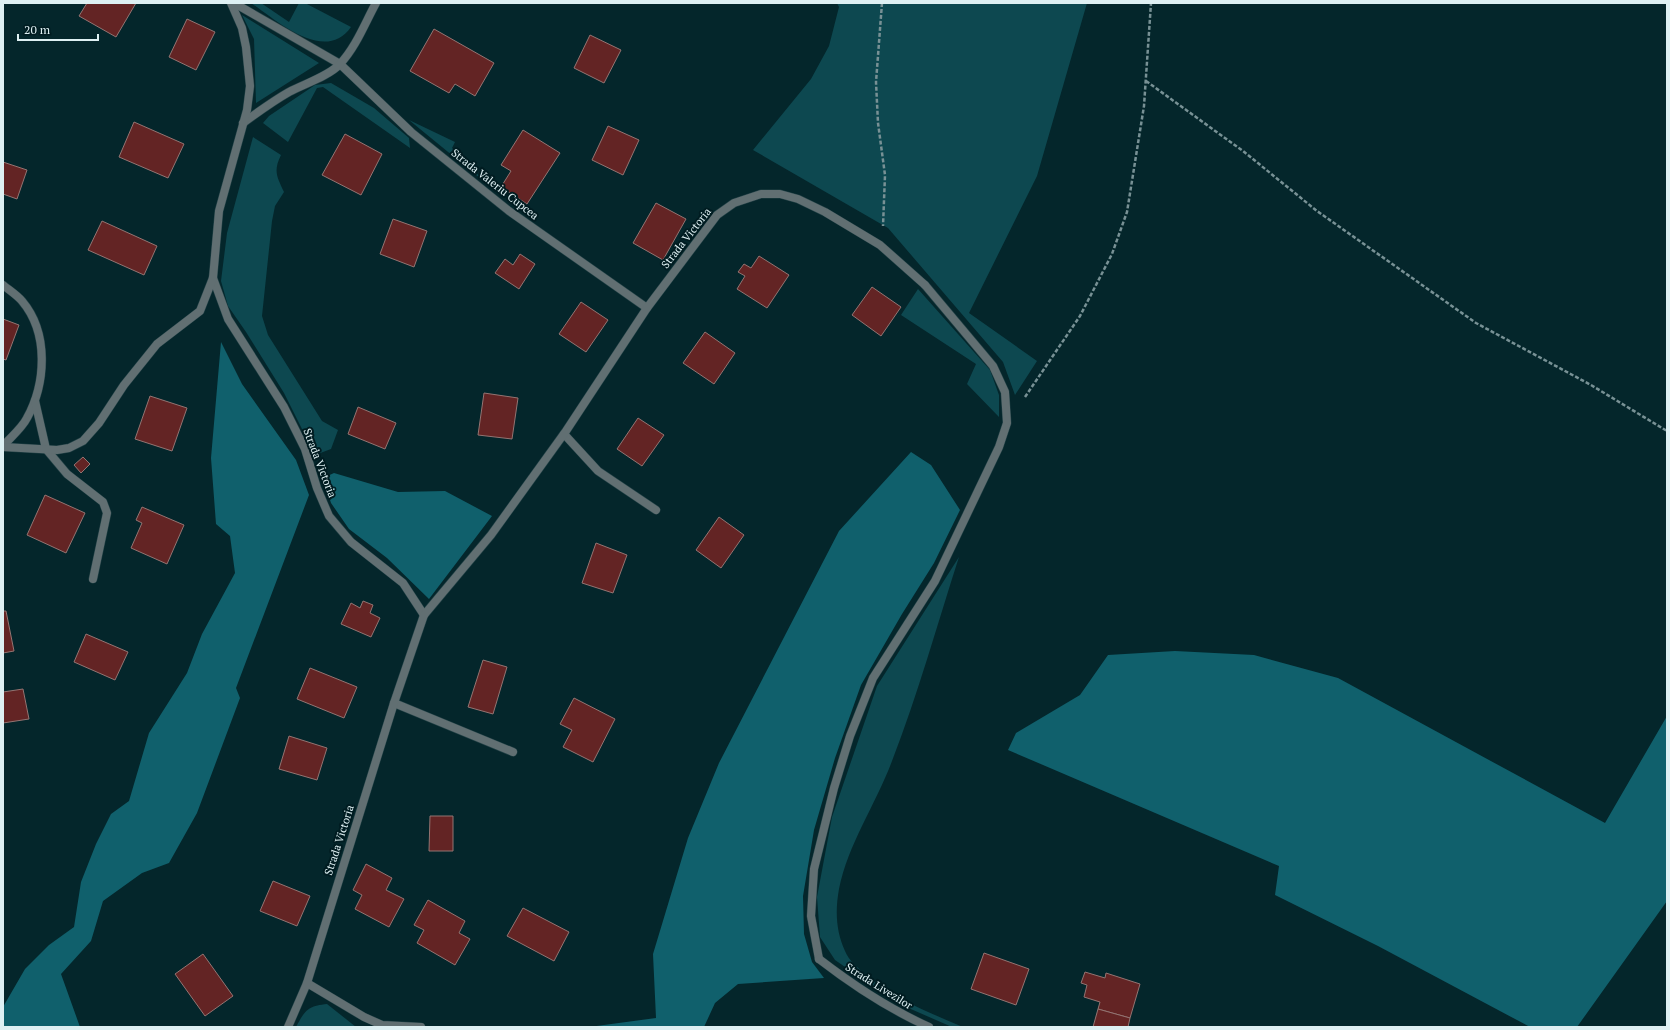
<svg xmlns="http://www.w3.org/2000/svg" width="1670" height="1030" font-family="'PT Serif',serif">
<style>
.green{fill:#0d4850}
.forest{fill:#10606c}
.building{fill:#632424;stroke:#937472}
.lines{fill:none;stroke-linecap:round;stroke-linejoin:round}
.service-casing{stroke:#234247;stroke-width:9}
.minor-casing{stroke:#234247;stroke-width:9}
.path{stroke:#789195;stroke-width:2.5;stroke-dasharray:4 2;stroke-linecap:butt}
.service{stroke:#616f72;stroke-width:8}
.minor{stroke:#616f72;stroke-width:8}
.labels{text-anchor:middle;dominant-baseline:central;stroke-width:4;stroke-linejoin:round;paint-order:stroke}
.street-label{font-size:11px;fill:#def0f3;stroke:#001c21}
</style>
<rect width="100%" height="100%" fill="#04262b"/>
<g class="green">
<path d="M251,3H261L289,22L299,3H305L351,27C325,64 277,21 251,3Z"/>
<path d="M837,3H1087L1037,176L969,313L1037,361L1015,395L1003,362L888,228L753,150L811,79L829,46L839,7Z"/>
<path d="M242,15L319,63L256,103L254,39Z"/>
<path d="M331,83L374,108L409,138L410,148L323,87L317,88L288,142L263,123L269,116L315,85Z"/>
<path d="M409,120L455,142L452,148L486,183Z"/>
<path d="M253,137L281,155C273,171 277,177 284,192L275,206L272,221L262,316L268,335L322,421L338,430L331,449L315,455L284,393L246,332L228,306L221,281L227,233Z"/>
<path d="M918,289L990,370L999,395V417L967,384L976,364L901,315Z"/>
<path d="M959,557C937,625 918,694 892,761C876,804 848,844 839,889C835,911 836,931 845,951C849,961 857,967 865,974C895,1000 926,1011 963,1027H952L897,1003L835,960L820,937L817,897L832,817L877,686Z"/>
<path d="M327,1004L356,1027H296C305,1010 308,1006 327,1004Z"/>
</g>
<g class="forest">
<path d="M221,342L242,384L296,460L309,495L236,688L240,698L197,813L169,863L142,873L103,901L91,941L61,974L80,1027H3V1007L25,969L49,945L74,927L81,882L96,844L111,814L129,801L149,733L187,673L202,634L235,573L230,536L216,524L211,458Z"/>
<path d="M911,452L931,465L960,510L934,563L902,614L861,685L835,758L814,830L803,896L804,934L812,962L824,978L738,984L715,1003L704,1027H589L656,1018L653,954L688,838L719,763L839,531Z"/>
<path d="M334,473L398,492L445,491L492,516L429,599L387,558L349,529L331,503L323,478Z"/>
<path d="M1175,651L1254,655L1338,678L1605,823L1667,716V901L1577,1027H1530L1378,946L1275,895L1279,866L1008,750L1016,733L1080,695L1108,655Z"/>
</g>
<g class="building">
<path d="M87,3H136L116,37L79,16Z"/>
<path d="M187,19L215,32L196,70L169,57Z"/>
<path d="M434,29L494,63L475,96L455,84L449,93L410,71Z"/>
<path d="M590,35L621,50L604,83L574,68Z"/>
<path d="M134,122L184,144L168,178L119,157Z"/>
<path d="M608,126L639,140L623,175L592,160Z"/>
<path d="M523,130L560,153L527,204L501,187L511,171L501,165Z"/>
<path d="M345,134L382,154L361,195L322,175Z"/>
<path d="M3,162L27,170L17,199L3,194Z"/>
<path d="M656,203L686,219L663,260L633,243Z"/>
<path d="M393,219L427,231L414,267L380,254Z"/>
<path d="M102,221L157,246L144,275L88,250Z"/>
<path d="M520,254L535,264L519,289L495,273L505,259L513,265Z"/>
<path d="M759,256L789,275L767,308L737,289L745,276L738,272L744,264L751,268Z"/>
<path d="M872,287L901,307L881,336L852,315Z"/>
<path d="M581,302L608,320L586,352L559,334Z"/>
<path d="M3,319L19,325L6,360L3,359Z"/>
<path d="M705,332L735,353L714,384L683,363Z"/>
<path d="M484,393L518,398L512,439L478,435Z"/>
<path d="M150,396L187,408L172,451L135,439Z"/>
<path d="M358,407L396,423L385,449L348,434Z"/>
<path d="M638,418L664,435L642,466L617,449Z"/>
<path d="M83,457L90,464L81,473L74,465Z"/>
<path d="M45,495L85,513L66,553L27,535Z"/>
<path d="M142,507L184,525L167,564L131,548L142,523L136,520Z"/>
<path d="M719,517L744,535L721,568L696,550Z"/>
<path d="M596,543L627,555L613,593L582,583Z"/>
<path d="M363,601L373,605L370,613L380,618L371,637L341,624L351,603L360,608Z"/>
<path d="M3,611H6L14,651L3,653Z"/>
<path d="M86,634L128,652L115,680L74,662Z"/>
<path d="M483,660L507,667L493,714L468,707Z"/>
<path d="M310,668L357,687L344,718L297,699Z"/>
<path d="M23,689L29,719L3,723V692Z"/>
<path d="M574,698L615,719L593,762L563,747L572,730L560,724Z"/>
<path d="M289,736L327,748L317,780L279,769Z"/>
<path d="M430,816H453V851H429Z"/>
<path d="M366,864L392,878L386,890L404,899L389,927L355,909L362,895L353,890Z"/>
<path d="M273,881L310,896L297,926L260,911Z"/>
<path d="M428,900L465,921L459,933L470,939L455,965L417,943L424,930L414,925Z"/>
<path d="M523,908L569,932L554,961L507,936Z"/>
<path d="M984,953L1029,969L1016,1005L971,989Z"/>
<path d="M203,954L233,996L205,1016L175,974Z"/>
<path d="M1085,972L1105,978L1106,973L1140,984L1130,1018L1098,1009L1100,1002L1084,997L1087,985L1081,983Z"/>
<path d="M1098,1009L1130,1018L1128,1027H1093Z"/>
</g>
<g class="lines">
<g class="service-casing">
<g id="service">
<path d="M213,278L228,319L284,407L305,449L317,488L329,516L351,542L403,583L424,615"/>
<path d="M3,285C9,290 17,295 22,301C49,333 46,383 27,418C22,428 11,437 3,446"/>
<path d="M35,401L46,449L67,474L103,502L107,513L93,579"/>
<path d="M564,434L598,471L656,510"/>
<path d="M394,703L513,752"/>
<path d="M819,959L811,916L814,869L834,788L850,736L873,678L935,581L999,447L1007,423L1005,392L993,366L925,285"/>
<path d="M307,983L364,1017L382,1025L421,1027"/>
</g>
</g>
<g class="minor-casing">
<g id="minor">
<path d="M234,3L340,64L411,132L509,211L647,308"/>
<path d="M243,123C258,112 273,101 289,92C304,84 329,76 340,64C356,47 365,23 376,3"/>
<path d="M3,447L57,450L69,448L83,441L99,423L124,385L157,344L200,311L213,278L219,211L247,110L250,86L246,47L242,28L231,3"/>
<path d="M819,959C854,986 889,1009 929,1027"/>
<path d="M288,1027L307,983L394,703L424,615L491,535L566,431L647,308L717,215L734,203L761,194H780L798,199L825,212L880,245L925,285"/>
</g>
</g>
<g class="path">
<path d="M882,3L876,82L878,123L885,175L883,226"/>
<path d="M1146,81L1243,151L1317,211L1476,323L1591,385L1667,431"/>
<path d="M1025,397L1080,316L1112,254L1127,212L1144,106L1151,3"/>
</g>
<use href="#service" class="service"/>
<use href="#minor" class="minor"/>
</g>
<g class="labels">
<g class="street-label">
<text transform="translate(495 184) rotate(38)">Strada Valeriu Cupcea</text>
<text transform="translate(686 238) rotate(-52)">Strada Victoria</text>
<text transform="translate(320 463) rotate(69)">Strada Victoria</text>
<text transform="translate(339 840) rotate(-72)">Strada Victoria</text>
<text transform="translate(879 986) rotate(32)">Strada Livezilor</text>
</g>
</g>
<rect width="1670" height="1030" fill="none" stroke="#def0f3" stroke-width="8"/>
<path d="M18 34v6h80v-6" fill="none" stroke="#def0f3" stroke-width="2"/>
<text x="24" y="34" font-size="12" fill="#def0f3" stroke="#001c21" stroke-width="3" paint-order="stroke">20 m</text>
</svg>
